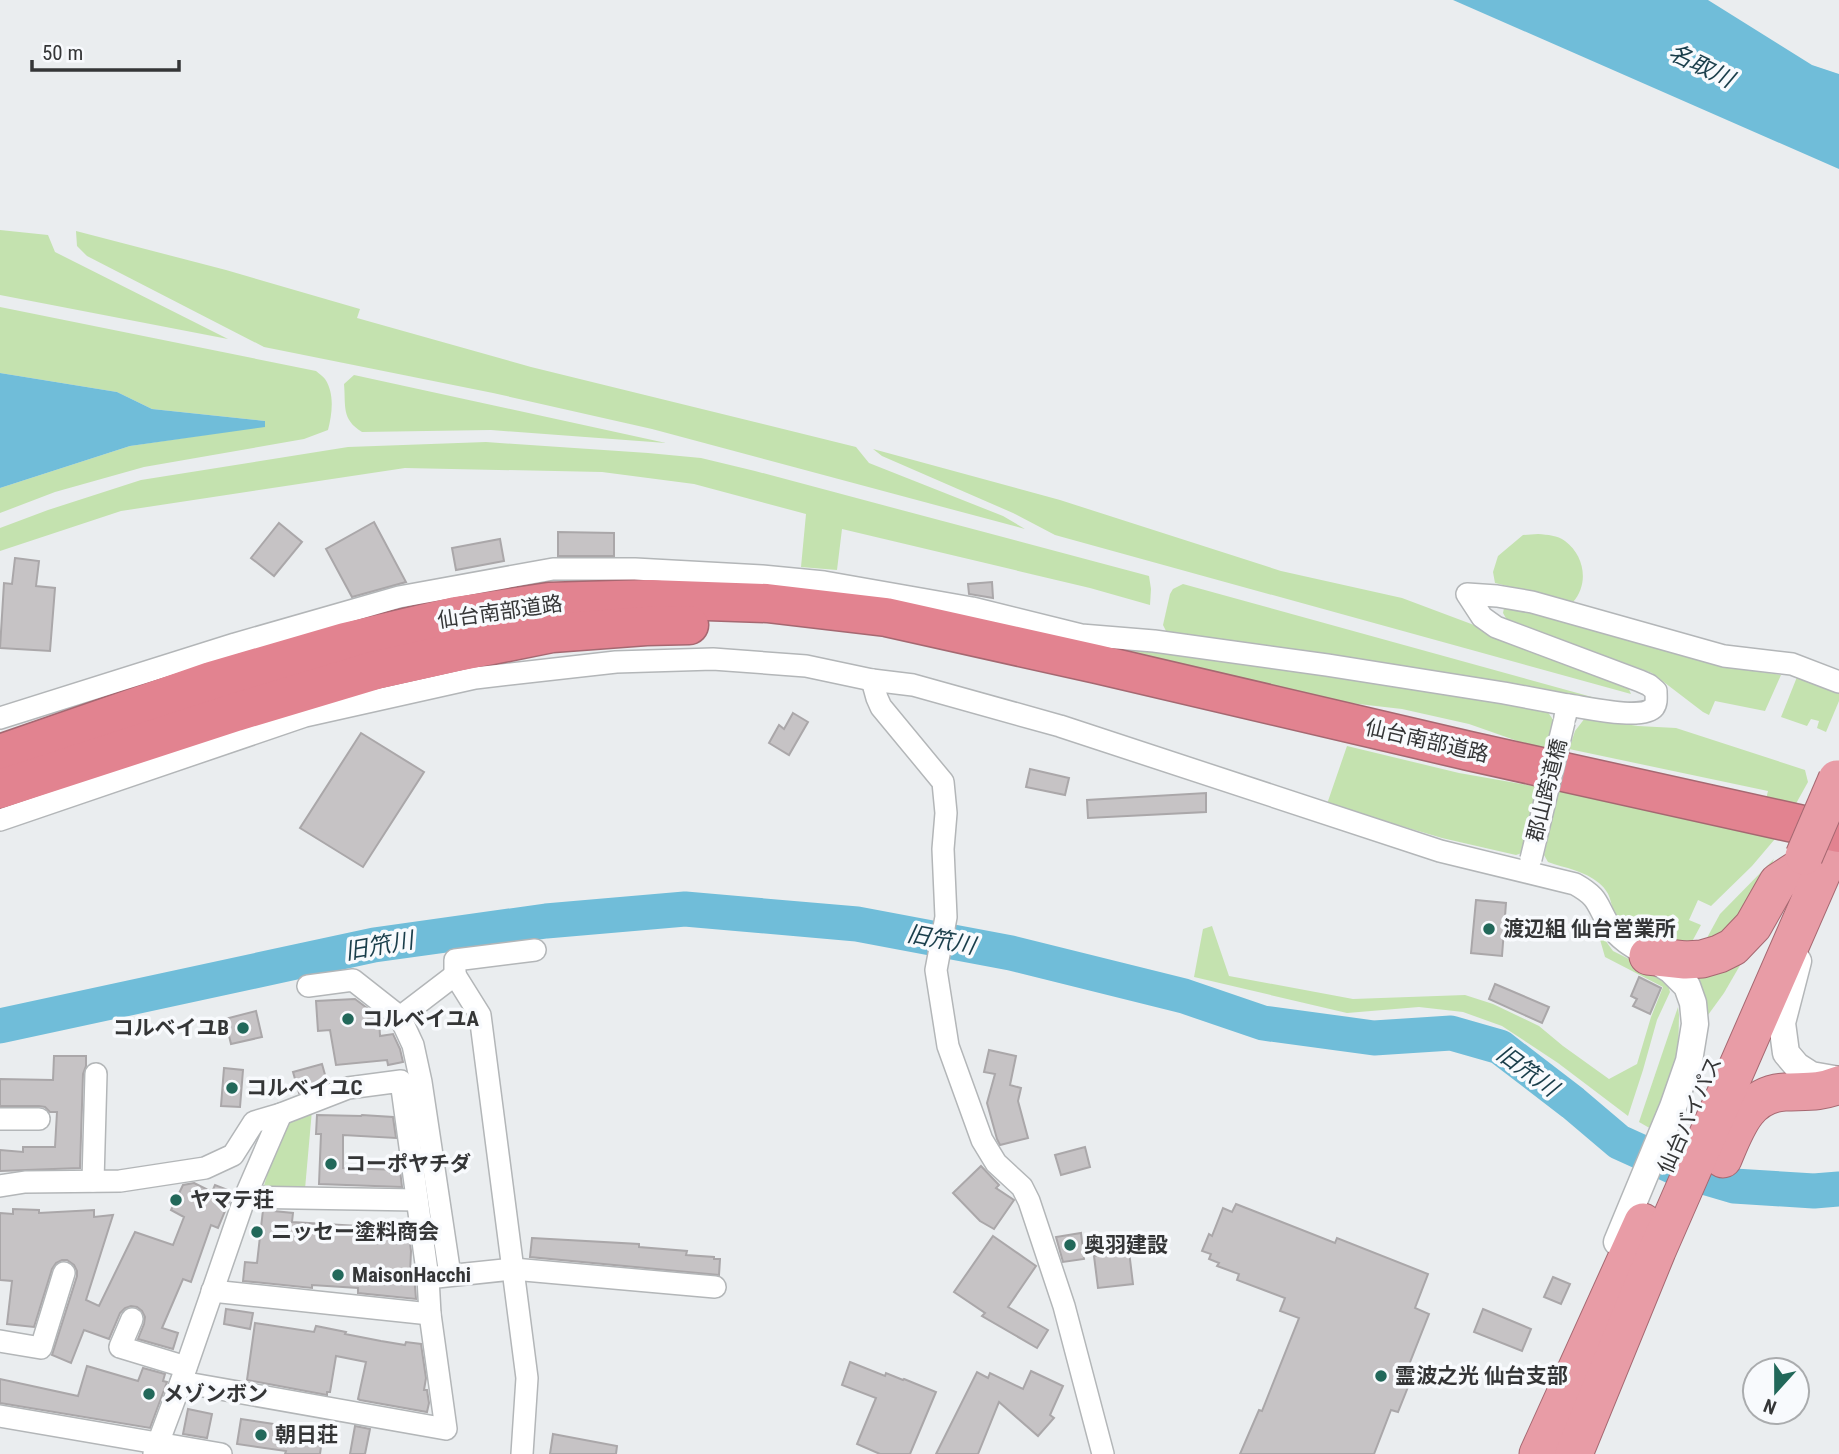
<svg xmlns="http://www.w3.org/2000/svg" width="1839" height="1454" font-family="'Roboto Condensed','Noto Sans JP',sans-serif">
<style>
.green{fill:#c4e2af}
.water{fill:#70bdd9}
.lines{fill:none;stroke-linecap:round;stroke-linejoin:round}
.river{stroke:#70bdd9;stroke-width:35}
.building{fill:#c6c3c5;stroke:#aaa7a9;stroke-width:2}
.minor-casing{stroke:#b3b6b8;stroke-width:24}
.tertiary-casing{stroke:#b3b6b8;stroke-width:29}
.trunk-casing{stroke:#a56871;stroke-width:39}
.motorway-casing{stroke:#a56871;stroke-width:41}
.minor{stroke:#fff;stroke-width:21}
.tertiary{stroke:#fff;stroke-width:26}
.trunk{stroke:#e89ca6;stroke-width:37}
.motorway{stroke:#e28390;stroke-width:38}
.minor-bridge-casing{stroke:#b3b6b8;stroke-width:24;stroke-linecap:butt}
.trunk-bridge-casing{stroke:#a56871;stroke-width:39;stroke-linecap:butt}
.minor-bridge{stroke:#fff;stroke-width:21}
.trunk-bridge{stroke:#e89ca6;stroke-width:37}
.poi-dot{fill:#22685a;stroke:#f8fafd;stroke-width:2.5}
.labels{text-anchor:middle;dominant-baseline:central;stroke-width:7;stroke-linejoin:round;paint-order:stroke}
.street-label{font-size:21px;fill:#353637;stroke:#f8fafd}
.poi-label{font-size:21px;font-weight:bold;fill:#353637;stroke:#f8fafd;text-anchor:start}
.water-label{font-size:23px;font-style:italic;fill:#1a3e4b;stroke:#f8fafd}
</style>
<rect width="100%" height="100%" fill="#eaedef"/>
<g class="green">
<path d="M0,230L48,235L55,252L228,339L0,295Z"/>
<path d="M76,231L226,270L360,309L357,318L531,367L856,447L869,463L1003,516L1025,529L652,429L493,393L264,347L87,256L77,246Z"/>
<path d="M0,307L316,371C319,374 323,376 325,379C335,394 332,414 328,430L304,439L144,467L55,492L0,513V488L130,446L265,426V421L152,409L117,392L0,373Z"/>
<path d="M354,375L666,443L491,430L362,432C341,419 346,406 344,384Z"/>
<path d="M486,442L648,453L701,458L755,471L1149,576L1151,589L1150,605L1090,588L842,529L837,570L801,567L806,514L694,484L602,472L405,468L121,511L0,551V528L48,510L141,480L348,447Z"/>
<path d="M873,449L1060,500L1281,571L1402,598L1533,647L1628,687L1631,694L1055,535L1013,513L882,456Z"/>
<path d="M1538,534C1548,535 1557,535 1565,541C1585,556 1589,584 1573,602L1495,583L1493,572L1498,556L1523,535Z"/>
<path d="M1183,584L1610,702L1167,633L1163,625L1170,594L1173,589Z"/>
<path d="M1504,608L1517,609L1734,668L1781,675L1765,711L1715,701L1709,715L1703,712L1652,673L1507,620L1503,613Z"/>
<path d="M1095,646L1202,656L1415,685L1547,711L1554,721L1547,748L1526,744L1469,724L1402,709L1341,702Z"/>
<path d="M1797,677L1839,692V701L1826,732L1817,728L1819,721L1811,719L1807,726L1781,717Z"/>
<path d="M1585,718L1638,726L1676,728L1805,770L1808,782L1793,809L1765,803L1768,791L1569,749L1575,731Z"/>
<path d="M1347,746L1459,773L1539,787L1525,852L1516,855L1442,838L1327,804Z"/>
<path d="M1560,786L1780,833L1752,866L1711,906L1698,900L1689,920L1701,925L1688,949C1681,949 1673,951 1666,949C1647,944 1626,934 1616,916C1609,903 1613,895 1599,883C1585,871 1565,868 1548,862L1544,855Z"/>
<path d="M1774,859L1760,891L1739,922L1702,947L1720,914Z"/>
<path d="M1212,926L1229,976L1353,999L1465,995L1493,1004L1539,1026L1563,1046L1609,1079L1637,1064L1651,1017L1663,987L1605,957L1597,929L1613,951L1655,972L1668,985L1670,992L1657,1020L1643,1070L1628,1116L1558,1063L1502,1026L1463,1012L1419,1007L1347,1013L1194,977L1203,929Z"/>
<path d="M1746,955L1724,993L1708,1015L1704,1009L1685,968Z"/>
<path d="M1678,1007L1679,1015L1678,1063L1653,1130L1639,1122Z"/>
<path d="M312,1110L305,1189H263L284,1118Z"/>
</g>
<g class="water">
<path d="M1453,0H1708L1812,65L1839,74V169Z"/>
<path d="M0,373L117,392L152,409L265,421V427L130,446L0,488Z"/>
</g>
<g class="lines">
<path class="river" d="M0,1026L374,945L546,921L685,909L857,924L1011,953L1184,996L1263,1023L1374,1038L1451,1033L1500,1047L1573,1103L1619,1142L1683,1171L1734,1186L1814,1191L1839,1189"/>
</g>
<g class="building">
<path d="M374,522L406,582L352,597L326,549Z"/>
<path d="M279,523L302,542L274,576L251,558Z"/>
<path d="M558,532L614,533V556H558Z"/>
<path d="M500,539L504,561L456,570L452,548Z"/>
<path d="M15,558L39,561L36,586L55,588L50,651L0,648L4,583L12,584Z"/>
<path d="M992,582L993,598L969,594L968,584Z"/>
<path d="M793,713L808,722L789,755L769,743L779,725L784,729Z"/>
<path d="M361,733L424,772L363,867L300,828Z"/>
<path d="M1030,769L1069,778L1065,795L1026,787Z"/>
<path d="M1206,793V812L1088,818L1087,800Z"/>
<path d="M1476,900L1506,903L1502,956L1471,953Z"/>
<path d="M1639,977L1661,988L1650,1014L1633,1006L1637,999L1631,996Z"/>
<path d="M1495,984L1549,1007L1542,1023L1489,999Z"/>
<path d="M355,999L379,1017L380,1036L393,1034L400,1049L403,1062L388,1065L387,1060L336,1065L330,1030L318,1031L316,1001Z"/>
<path d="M256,1011L262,1037L231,1044L225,1019Z"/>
<path d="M989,1050L1016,1056L1010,1085L1021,1088L1018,1101L1028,1138L1000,1145L997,1139L987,1103L995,1074L984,1072Z"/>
<path d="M54,1056H86V1066L83,1074L80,1168L0,1171V1150L23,1152V1147H55L57,1112H50L45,1107L39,1106H0V1079L53,1080Z"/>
<path d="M322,1064L327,1082L299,1093L293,1072Z"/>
<path d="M224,1068L243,1070L240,1107L221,1106Z"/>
<path d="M317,1115L361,1116L362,1115L393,1117L396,1138L343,1135V1168L400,1170L402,1187L319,1184L321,1134H316Z"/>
<path d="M1085,1147L1090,1167L1061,1175L1055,1155Z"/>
<path d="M981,1166L999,1185L996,1188L1014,1200L994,1229L980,1221L953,1193Z"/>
<path d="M194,1183L212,1192L215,1185L233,1192L218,1228L211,1225L191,1282L183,1279L162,1328L178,1333L173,1349L138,1339L144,1324L145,1317L142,1311L137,1307L131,1306L125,1308L120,1313L109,1339L84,1330L71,1363L52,1355L77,1276V1271L74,1265L67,1260H62L56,1263L52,1269L34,1327L7,1324L12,1281L0,1280V1213L13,1214V1209L39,1210V1213L94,1210V1217L113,1215L86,1300L99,1306L135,1232L173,1245L184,1217L171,1210L183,1185Z"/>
<path d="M1236,1204L1335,1243L1337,1238L1428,1274L1415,1308L1429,1314L1401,1385L1408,1387L1398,1412L1391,1410L1374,1454H1240L1259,1410L1262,1411L1299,1318L1280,1311L1285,1298L1237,1280L1239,1274L1217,1266L1219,1263L1209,1259L1211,1254L1202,1251L1209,1234L1212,1236L1223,1208L1232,1212Z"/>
<path d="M263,1210L293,1213L292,1222L408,1229L411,1251L410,1274H414L416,1299L358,1293V1288L312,1285V1288L243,1281L245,1262L257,1263Z"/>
<path d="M1081,1233L1084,1259L1063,1262L1056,1237Z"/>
<path d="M993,1236L1036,1266L1008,1307L1048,1330L1037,1348L982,1316L985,1313L954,1292Z"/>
<path d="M532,1238L639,1244V1247L687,1251L686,1255L714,1257V1259H720L719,1275L530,1257Z"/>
<path d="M1129,1251L1133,1284L1098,1288L1094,1256Z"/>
<path d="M1553,1277L1570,1284L1561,1304L1544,1297Z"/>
<path d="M226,1309L253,1313L250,1329L224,1324Z"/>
<path d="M1483,1309L1531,1329L1522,1351L1474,1332Z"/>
<path d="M255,1323L314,1332L316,1326L346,1332L345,1334L381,1341L405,1345L406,1342L421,1344L426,1378L424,1390H427L429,1403L427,1412L360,1400L358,1399L366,1362L336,1356L330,1392H327V1395L247,1380Z"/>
<path d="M850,1362L885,1376L886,1373L903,1380L904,1379L936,1392L910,1454H880L857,1444L876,1398L842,1385Z"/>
<path d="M87,1366L138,1381L143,1368L165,1374L163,1381L167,1382L150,1428L0,1403V1379L78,1396Z"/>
<path d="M1031,1371L1063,1386L1050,1415L1054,1418L1038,1436L999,1402L978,1454H936L977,1372L988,1378L990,1373L1023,1389Z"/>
<path d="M188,1409L212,1414L207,1438L183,1434Z"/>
<path d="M241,1419L320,1431L323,1433L320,1454H285L286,1451L237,1444Z"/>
<path d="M355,1426L370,1429L365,1454H350Z"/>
<path d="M553,1434L617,1446L616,1454H550Z"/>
</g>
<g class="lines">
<g class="minor-casing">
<g id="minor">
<path d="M872,680L877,698L881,707L943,782L946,813L943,849L946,917L936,970L948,1046L982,1140L996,1163L1022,1187L1029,1201L1064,1306L1103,1454"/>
<path d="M1565,717L1568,705C1584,707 1643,721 1654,707C1657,703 1656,697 1656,691L1649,685L1640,681L1496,627L1482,617L1467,594L1497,596L1532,602L1724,656L1792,664L1839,682"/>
<path d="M0,718L235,644L399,597L553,569H635L762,576L824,582L972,608L1081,635L1154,641L1327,665L1504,693L1568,705"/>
<path d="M0,820L305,716L475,678L616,662L713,659L806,666L872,680L913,685L1060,726L1440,851L1575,884C1600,898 1596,904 1609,925C1619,940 1634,948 1648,956"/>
<path d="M455,975V960L535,950"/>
<path d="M308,986L353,980L400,1017"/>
<path d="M0,1119H39"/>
<path d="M93,1181L96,1074"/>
<path d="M0,1186L25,1182L120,1181L205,1168L233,1155L254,1122L281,1114L348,1088L401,1081L428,1278L430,1314L446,1429L181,1382"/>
<path d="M245,1197L417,1200"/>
<path d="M450,1275L421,1082L413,1045L400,1017L455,975L480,1015L527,1378L522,1454"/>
<path d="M437,1277L513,1269L715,1287"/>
<path d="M212,1291L430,1314"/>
<path d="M132,1319L120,1347L186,1367"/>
<path d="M0,1341L41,1348L64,1273"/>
<path d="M0,1416L221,1454"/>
<path d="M154,1454L181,1382L245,1197L281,1114"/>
</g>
</g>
<g class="tertiary-casing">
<g id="tertiary">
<path d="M1798,961L1782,1023L1786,1053L1797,1066L1811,1075L1839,1080"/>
<path d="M1617,1242L1673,1107L1689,1061L1695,1024L1693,1003L1687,986L1671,970L1650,957"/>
</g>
</g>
<g class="trunk-casing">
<g id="trunk">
<path d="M1648,956L1685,960L1702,959L1719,954L1733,947L1753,926L1778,882L1798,869"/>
<path d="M1723,1159C1736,1128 1747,1094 1785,1092C1806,1091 1819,1093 1839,1085"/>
<path d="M1538,1454L1643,1222"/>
<path d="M1574,1454L1657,1251L1839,834"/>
</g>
</g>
<g class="motorway-casing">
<g id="motorway">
<path d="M0,754L211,681L345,642L456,616L549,602L650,599L767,603L886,617L1097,664L1469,751L1839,833"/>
<path d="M0,789L236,712L376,670L457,652L552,633L646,626L689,625"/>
</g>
</g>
<use href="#minor" class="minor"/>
<use href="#tertiary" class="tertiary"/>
<use href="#trunk" class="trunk"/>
<use href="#motorway" class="motorway"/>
<g class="minor-bridge-casing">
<path id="minor-bridge" d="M1531,859L1564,722"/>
</g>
<g class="trunk-bridge-casing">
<path id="trunk-bridge" d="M1804,856L1837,779"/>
</g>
<use href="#minor-bridge" class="minor-bridge"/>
<use href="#trunk-bridge" class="trunk-bridge"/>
</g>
<g class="poi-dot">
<circle cx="1489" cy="929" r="7"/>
<circle cx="348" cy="1019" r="7"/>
<circle cx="243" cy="1028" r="7"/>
<circle cx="232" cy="1088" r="7"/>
<circle cx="331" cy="1164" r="7"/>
<circle cx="176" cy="1200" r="7"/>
<circle cx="257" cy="1232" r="7"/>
<circle cx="1070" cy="1245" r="7"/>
<circle cx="338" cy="1275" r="7"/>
<circle cx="1381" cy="1376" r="7"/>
<circle cx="149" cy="1394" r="7"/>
<circle cx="261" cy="1435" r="7"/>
</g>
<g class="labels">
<g class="street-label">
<text transform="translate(500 612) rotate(-8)">仙台南部道路</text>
<text transform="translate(1427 741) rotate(13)">仙台南部道路</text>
<text transform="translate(1547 790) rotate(-76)">郡山跨道橋</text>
<text transform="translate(1690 1115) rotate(-66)">仙台バイパス</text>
</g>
<g class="poi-label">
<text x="1503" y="929">渡辺組 仙台営業所</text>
<text x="362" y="1019">コルベイユA</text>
<text x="229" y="1028" text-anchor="end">コルベイユB</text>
<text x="246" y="1088">コルベイユC</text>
<text x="345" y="1164">コーポヤチダ</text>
<text x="190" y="1200">ヤマテ荘</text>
<text x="271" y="1232">ニッセー塗料商会</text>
<text x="1084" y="1245">奥羽建設</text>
<text x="352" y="1275">MaisonHacchi</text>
<text x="1395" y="1376">霊波之光 仙台支部</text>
<text x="163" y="1394">メゾンボン</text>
<text x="275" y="1435">朝日荘</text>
</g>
<g class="water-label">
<text transform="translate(1701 66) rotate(26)">名取川</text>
<text transform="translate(941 940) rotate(11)">旧笊川</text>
<text transform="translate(379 946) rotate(-10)">旧笊川</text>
<text transform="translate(1527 1071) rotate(36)">旧笊川</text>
</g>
</g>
<g transform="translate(1776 1391) rotate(201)"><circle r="33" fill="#f8fafd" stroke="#aaacae" stroke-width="2"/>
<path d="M0-5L12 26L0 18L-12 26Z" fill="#22685a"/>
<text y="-10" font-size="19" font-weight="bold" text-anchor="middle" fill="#353637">N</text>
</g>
<path d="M32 60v10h147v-10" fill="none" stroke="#353637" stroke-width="3.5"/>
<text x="42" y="60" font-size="21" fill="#353637" stroke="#f8fafd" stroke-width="5" paint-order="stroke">50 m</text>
</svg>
